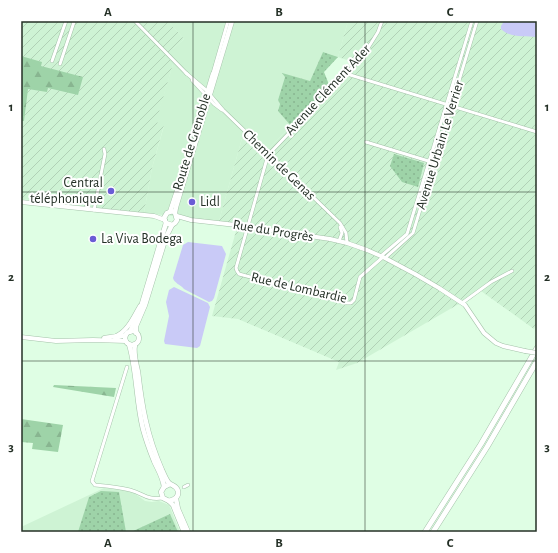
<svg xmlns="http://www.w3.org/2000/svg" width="558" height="553" font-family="'Alegreya Sans',sans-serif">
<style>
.built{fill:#cef3d4}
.industrial{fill:url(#industrial-furrows)}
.grass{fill:url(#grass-dots)}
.forest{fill:url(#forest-firs)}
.water{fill:#c9caf7}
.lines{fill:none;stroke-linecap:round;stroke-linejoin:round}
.street-casing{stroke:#a4c2a9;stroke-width:4}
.secondary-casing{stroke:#a4c2a9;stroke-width:5}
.primary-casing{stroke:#a4c2a9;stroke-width:5.5}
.highway-casing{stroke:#a4c2a9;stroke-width:6}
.street{stroke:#fff;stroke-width:3}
.secondary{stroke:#fff;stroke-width:4}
.primary{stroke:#fff;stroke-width:4.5}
.highway{stroke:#fff;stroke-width:5}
.secondary-bridge-casing{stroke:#a4c2a9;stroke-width:5;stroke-linecap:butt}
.secondary-bridge{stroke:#fff;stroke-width:4}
.grid{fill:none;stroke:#243026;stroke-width:1;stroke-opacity:0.55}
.poi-dot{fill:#6a5cd5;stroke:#fff;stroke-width:1.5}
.labels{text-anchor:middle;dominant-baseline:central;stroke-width:4;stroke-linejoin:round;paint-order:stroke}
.street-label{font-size:14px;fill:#243026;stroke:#fff}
.poi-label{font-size:14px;fill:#243026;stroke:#fff;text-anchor:start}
.neatline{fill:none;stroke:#243026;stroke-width:1.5}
.grid-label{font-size:13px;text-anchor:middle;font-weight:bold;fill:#243026}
</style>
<defs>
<pattern id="industrial-furrows" width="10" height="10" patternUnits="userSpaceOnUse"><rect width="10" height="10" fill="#cef3d4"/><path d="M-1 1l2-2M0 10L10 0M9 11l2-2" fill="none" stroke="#b1d1b6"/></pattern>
<pattern id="grass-dots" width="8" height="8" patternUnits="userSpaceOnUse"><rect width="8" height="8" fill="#9ed3a8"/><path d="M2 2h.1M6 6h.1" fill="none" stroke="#88b590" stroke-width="1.8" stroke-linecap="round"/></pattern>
<pattern id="forest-firs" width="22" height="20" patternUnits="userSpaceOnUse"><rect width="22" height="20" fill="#9ed3a8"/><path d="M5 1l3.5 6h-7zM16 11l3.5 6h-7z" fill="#88b590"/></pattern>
</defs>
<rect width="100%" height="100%" fill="#dffee4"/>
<g class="built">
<path d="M168,21H348L338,57L323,52L310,81L285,77L278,100L280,104L278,111L291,126L270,147L266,148L246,128L244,131L219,221L144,213L152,168L164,126L155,123L173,64V49L184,39Z"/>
<path d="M104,488L127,491L134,493L145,501L152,502L159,501L169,505L180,532H21V527Z"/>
</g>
<g class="industrial">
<path d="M21,21H168L184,39L173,49V64L156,122L164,125L152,168L144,213L21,199Z"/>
<path d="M348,21H537V323L534,329L481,291L468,301L457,305L357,363L336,370L339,362L238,319L212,316L238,224L219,221L244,131L246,128L266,148L270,147L330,87L353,62L338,57Z"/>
</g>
<g class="grass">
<path d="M323,52L338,57L324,72L330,87L291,126L278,111L280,104L278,100L285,77L282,73L310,81Z"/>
<path d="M394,154L424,163L418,187L402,182L390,166Z"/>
<path d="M101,491L119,492L126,532H78L89,497Z"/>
<path d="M170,514L178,532H131Z"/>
</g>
<g class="forest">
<path d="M21,56L42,62L41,66L83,77L78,95L48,88L47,92L28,89L24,121H21Z"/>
<path d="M54,385L116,388L114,397L53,387Z"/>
<path d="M21,419L63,425L58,452L32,449L33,443L21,442Z"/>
</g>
<g class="water">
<path d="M503,21H537V37C525,36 510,38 501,29V26L503,23Z"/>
<path d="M188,242L222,246L226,254L214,298L212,301L209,302L184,289C181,285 174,283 173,278L183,245Z"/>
<path d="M174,287L208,303L210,307L200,346L197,348L165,344L164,341L169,316L166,302L169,290Z"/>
</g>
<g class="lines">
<g class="street-casing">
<g id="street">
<path d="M135,21L187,74"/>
<path d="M382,21L378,32L363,56L268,155L236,268L237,271L239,274L347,303H351L354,300L360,277L383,257"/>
<path d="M52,61L66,21"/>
<path d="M60,64L74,22L72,21"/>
<path d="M186,73L206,90L223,110L340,223L346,233L347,243"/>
<path d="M213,73L228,21"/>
<path d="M347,74L537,132"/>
<path d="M192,80L214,104L222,110"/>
<path d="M366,142L435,163"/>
<path d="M94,210L105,154L104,149"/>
<path d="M339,241L342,233L340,227"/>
<path d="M381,256L407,234L472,21"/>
<path d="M385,258L413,233L477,21"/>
<path d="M462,303L491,282L512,271"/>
<path d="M127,367L92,481L95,485C106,486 119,487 130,490C145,494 145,500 163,498"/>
<path d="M184,487L188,485"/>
</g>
</g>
<g class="secondary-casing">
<g id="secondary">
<path d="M21,202L154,216L165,220"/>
<path d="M177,216L191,220L236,225L330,239L347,243L367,250L383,257L415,274L439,288L465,305L484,333L496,343L503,346L525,351"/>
<path d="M21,337L56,341L93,340L126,341"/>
<path d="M104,338C108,337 113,337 116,336C128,331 134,316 140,306"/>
<path d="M115,338L126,335"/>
</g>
</g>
<g class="primary-casing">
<g id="primary">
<path d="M195,134L213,74"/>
<path d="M170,212L181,179"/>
<path d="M175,213L172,211L167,213L164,218L166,223L172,225L175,223L177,220L175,213L176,207L232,21"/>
<circle cx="132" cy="338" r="7"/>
<path d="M130,332L141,307L166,223"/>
<path d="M136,333V326L145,305L166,237L172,225"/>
<path d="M129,344C137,371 136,401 143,429C146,440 150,451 154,461C158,470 163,477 164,487"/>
<path d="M135,344C133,354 136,362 138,372C142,407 147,436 162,470C164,474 166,480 169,483C173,486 177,486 178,491C179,497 174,500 169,501L163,498L161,492L164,487L170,484"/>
<path d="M176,499L178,509L188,532"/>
<path d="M169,501L173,505L184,532"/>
</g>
</g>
<g class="highway-casing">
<g id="highway">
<path d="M425,532L481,444L537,348"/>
<path d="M433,532L487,447L537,361"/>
</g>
</g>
<use href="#street" class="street"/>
<use href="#secondary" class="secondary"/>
<use href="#primary" class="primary"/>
<use href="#highway" class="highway"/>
<g class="secondary-bridge-casing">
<path id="secondary-bridge" d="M525,351L537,353"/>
</g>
<use href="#secondary-bridge" class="secondary-bridge"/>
</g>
<path class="grid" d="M193,21V532M365,21V532M21,192H537M21,361H537"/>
<g class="poi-dot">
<circle cx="111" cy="191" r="4"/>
<circle cx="192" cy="202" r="4"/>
<circle cx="93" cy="239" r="4"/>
</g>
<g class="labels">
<g class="street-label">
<text transform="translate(328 90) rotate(-47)">Avenue Clément Ader</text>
<text transform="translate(192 142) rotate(-73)">Route de Grenoble</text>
<text transform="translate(440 145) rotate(-73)">Avenue Urbain Le Verrier</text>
<text transform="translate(279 165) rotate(44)">Chemin de Genas</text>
<text transform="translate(273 231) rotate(9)">Rue du Progrès</text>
<text transform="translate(299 288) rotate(13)">Rue de Lombardie</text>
</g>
<g class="poi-label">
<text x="103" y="183" text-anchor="end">Central<tspan x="103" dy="16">téléphonique</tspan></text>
<text x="200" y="202">Lidl</text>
<text x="101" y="239">La Viva Bodega</text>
</g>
</g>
<rect width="558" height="553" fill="none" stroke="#ffffff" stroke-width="44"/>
<rect x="22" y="22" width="514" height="509" class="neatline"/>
<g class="grid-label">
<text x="108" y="16">A</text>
<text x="279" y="16">B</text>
<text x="450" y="16">C</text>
<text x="11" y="111">1</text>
<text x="547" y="111">1</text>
<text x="11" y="281">2</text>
<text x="547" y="281">2</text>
<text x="11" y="451">3</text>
<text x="547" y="451">3</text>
<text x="108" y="547">A</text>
<text x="279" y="547">B</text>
<text x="450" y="547">C</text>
</g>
</svg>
